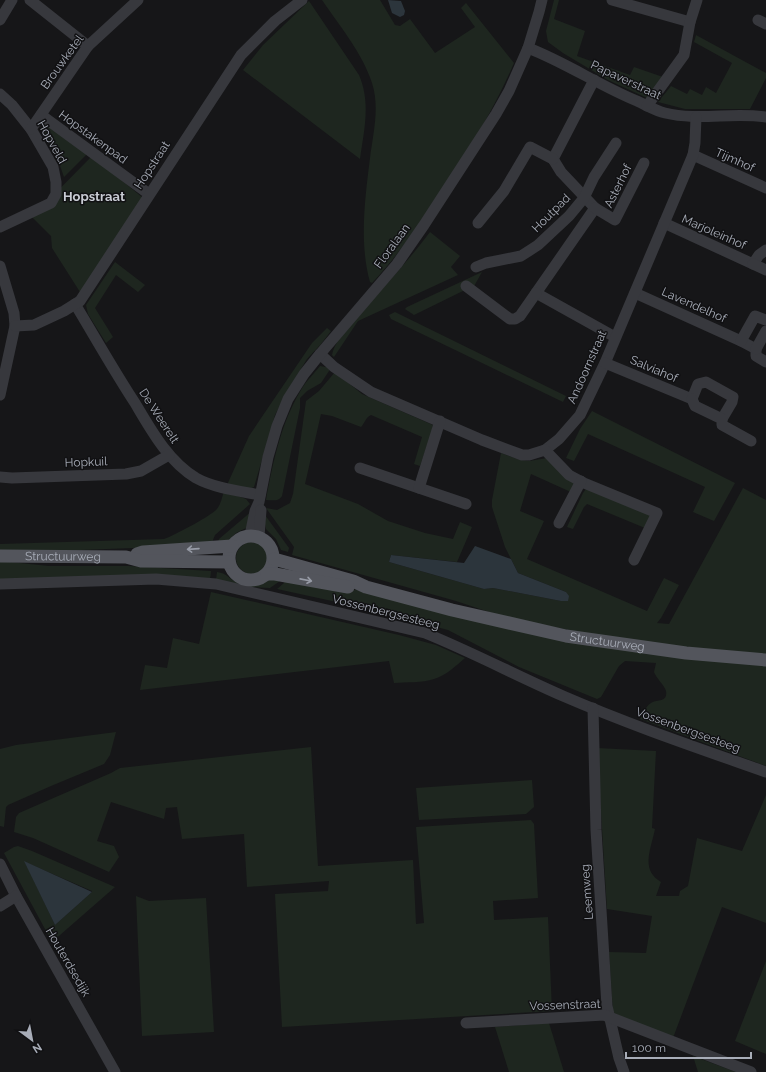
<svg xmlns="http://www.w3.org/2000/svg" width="766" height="1072" font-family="Raleway,sans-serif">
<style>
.green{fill:#1e261f;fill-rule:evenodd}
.water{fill:#2c353c}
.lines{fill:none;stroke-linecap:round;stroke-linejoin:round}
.minor{stroke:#37383d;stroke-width:11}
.major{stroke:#53555c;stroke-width:13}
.oneway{stroke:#979ba6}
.labels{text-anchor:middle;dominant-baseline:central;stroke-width:3;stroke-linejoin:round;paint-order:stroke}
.street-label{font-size:12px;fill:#a8adb8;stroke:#111113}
.neighbourhood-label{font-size:13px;font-weight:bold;fill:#c9ccd4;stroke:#111113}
</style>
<rect width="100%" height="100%" fill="#161618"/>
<g class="green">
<path d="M322,0H380L395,25L400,26L410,19L435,53L475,27L461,8L466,3L514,63C495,107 471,147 445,186C423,220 400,253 372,283L370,282C359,243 365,198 370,158C373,133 380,108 372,83C363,54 339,25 322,0Z"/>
<path d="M554,0H559L554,19L585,31L577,56L630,75L634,67L663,77L648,95L647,98L608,80L563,53L548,42L546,31Z"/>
<path d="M309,1L359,75C371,103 364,130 360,159L243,70L263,45Z"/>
<path d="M696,35L766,73V78L750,109H685L658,102L671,86L687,94L690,89L702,95L706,87L716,93L732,63L694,42Z"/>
<path d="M44,119L90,151L64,177L59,163L42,130Z"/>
<path d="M92,156L143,198L80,292L52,248L51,236L32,217Z"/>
<path d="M430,232L460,256L451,267L458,275L358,321L334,357L332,355C336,334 370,304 384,287C400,269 416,251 430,232Z"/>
<path d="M115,262L145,285L138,292L116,275L95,308L113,337L106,343L88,314L86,305Z"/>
<path d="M482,272L473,288H469L414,315L405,309L407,307Z"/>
<path d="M395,312L566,396L563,402L391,319L389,315Z"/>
<path d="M327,328L331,331L321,344L307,359L288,390L275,415L254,487L247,490L227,485L249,436L312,343Z"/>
<path d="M320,366L331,368L321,383L307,391L300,398V408L282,496C278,502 273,500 266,500C273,462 281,423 301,390C306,381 314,374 320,366Z"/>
<path d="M335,372L362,394L433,425L432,431L420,466L414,464L422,437L371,415C365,418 365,423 361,427L332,416L321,414L305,484L358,504L388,521L425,533L453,539L460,522L472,527L457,562L391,555L389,562L484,589L493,588L561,601H567L566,592L518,573L505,547L492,507V500L501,453L520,460L529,461L547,458L578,484L573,493L531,474L520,511L544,521L527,559L647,611L664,578L679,585L661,618L657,623L669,624L743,488L766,500V657L632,642L507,618L456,601L292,555L294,547L266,508L277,510L290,503L293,494L306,401L319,391Z"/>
<path d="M592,411L735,483L714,521L693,512L705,487L588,434L574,461L566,458L580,429Z"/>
<path d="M586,489L651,515L645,528L587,504L584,507L573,529L567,527L583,493Z"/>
<path d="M224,491L246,499L250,504L215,535L211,545L55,551L0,552V544L164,539C173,536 211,516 217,509C221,504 222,497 224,491Z"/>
<path d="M252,511L246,528L236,533L228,541L218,542L219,539Z"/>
<path d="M265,515L289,548L288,552L281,550L276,539L266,529L265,524Z"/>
<circle cx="252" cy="558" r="16"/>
<path d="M0,561L49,566H129L211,571L210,580L0,581Z"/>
<path d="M217,572C224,573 226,575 231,579C247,589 258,587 274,577L280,581L270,588L248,587L216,580Z"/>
<path d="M286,578L363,591L436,610L766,665V766L640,719C643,714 646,706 651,703C656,699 668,703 666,691C665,686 656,678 654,672L656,663L625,661L619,666L601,697L597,699L519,667L448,630L364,608L277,589L284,583Z"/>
<path d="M211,592L399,635L436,645L465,658C456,666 445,676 434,679C422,683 406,682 394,683L389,661L140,690L145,665L167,668L173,638L199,644Z"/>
<path d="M116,732L110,755L104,764L51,786L8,805L6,807L4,827L0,826V749L16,745Z"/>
<path d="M311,747L318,866L413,860L416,924L424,923L416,827L531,820L534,824L538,898L493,901L494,920L548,917L552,1011L282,1027L275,894L328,891L329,881L247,887L244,834L182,839L177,807L166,808L164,819L111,802L97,841L114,846L119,857L109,872L33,838L14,832L16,817L19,813L111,773L120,768Z"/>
<path d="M597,748L656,751L652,828L655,829C651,849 640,870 661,882L656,896H679L680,891L688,886L697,838L742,851L766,795V923L722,907L673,1038L613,1013L609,952L646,953L652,916L607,909Z"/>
<path d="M532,780L534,807L526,814L419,820L416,788Z"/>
<path d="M18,846L32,851L115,887L52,942L4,853L14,847ZM25,862L92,891V892L55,925Z"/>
<path d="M136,896L149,901L206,898L214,1032L142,1036Z"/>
<path d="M766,961V1054L735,1041Z"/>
<path d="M549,1023L564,1072H509L495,1027Z"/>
<path d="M693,1056L736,1072H698Z"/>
</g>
<g class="water">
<path d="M388,0L401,1L405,11L404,15L400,17L392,13Z"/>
<path d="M475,546L511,559L518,573L566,592L569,596L568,601H561L493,588L484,589L389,562L391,555L464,563Z"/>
<path d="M24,861L92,892L55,925Z"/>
</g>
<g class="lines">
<g class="minor">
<path d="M30,0L88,46"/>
<path d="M612,0L690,22"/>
<path d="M0,20L12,0"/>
<path d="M758,20L766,24"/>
<path d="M528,48C565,62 600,86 637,101C646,105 656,111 665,113C698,121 733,112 766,117"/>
<path d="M594,80L553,159L561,172L595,208L536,293L615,337"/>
<path d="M0,94L12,105L31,129L53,167L56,182V194L51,203L0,227"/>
<path d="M647,106L684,55L690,22L697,0"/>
<path d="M41,115L149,194"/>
<path d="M31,129L88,46L138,0"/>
<path d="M693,155L766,188"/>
<path d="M595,208L615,220L644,163"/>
<path d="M478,223L504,191L530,147L553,159"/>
<path d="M664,223L753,264L759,255L766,250"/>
<path d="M753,264L766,270"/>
<path d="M0,266L14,313L15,326L0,395"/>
<path d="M476,267L486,263L521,256L538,245L569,216L584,198L594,177L616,143"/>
<path d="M466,286L510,319H515L520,316L536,293"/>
<path d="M635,293L741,341L756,349V356L766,362"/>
<path d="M75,304C95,337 114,371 135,403C151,430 168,461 196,478C214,488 239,491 260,495"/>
<path d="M15,326L34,325L64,311L80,301L241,55L275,21L302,0"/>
<path d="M741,341L755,316L766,320"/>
<path d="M756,349L766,331"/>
<path d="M320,354L334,367L371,392L482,440L522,455H529L545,450L559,439L580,415L605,363L693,155L695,143L696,117"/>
<path d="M605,363L692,399L698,384L706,382L733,397L732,402L722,419"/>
<path d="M692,399L695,406L722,419V425L751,441"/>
<path d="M545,450L569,475L584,483L657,513L634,560"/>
<path d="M360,468L466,504"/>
<path d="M0,477L12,478L126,474L141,471L169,455"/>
<path d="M419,488L440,421"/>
<path d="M559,523L581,481"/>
<path d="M250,535L255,511L259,502L268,457L277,426L288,399L304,374L320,354L397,264L424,225L496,114L509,91L528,48L539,12L542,0"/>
<path d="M259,537L261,510"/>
<path d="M0,584L156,579L216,584L425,633C472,652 517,676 563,696C630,725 698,748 766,772"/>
<path d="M593,708L596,830L607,1006L619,1058L624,1072"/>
<path d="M0,864L16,896L115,1072"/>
<path d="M0,906L16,896"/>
<path d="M466,1023L604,1015L751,1072"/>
</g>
<g class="major">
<circle cx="251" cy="558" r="22"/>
<path d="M137,554L143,552L232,546"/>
<path id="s1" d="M0,556L126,557L141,561L229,562"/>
<path id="s2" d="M274,559L353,581L366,587L452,610L566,636L686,653L766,660"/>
<path d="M267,574H275L348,587"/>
</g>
</g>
<defs><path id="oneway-shaft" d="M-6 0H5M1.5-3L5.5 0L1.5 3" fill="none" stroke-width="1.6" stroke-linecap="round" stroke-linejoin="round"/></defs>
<g class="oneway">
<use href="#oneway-shaft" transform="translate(193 549) rotate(176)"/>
<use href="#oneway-shaft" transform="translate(306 580) rotate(11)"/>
</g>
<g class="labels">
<g class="street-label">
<text transform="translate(62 62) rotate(-54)">Brouwketel</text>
<text transform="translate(626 80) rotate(25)">Papaverstraat</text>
<text transform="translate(93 137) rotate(36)">Hopstakenpad</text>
<text transform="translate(52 142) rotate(61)">Hopveld</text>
<text transform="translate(735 160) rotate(24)">Tijmhof</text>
<text transform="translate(152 165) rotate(-57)">Hopstraat</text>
<text transform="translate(618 186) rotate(-64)">Asterhof</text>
<text transform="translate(551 213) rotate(-45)">Houtpad</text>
<text transform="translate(714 232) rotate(24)">Marjoleinhof</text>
<text transform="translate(392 246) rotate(-54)">Floralaan</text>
<text transform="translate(694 305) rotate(24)">Lavendelhof</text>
<text transform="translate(587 367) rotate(-66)">Andoornstraat</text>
<text transform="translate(654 369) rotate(23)">Salviahof</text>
<text transform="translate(159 416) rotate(57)">De Weerelt</text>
<text transform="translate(86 462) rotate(-2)">Hopkuil</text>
<text stroke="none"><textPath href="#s1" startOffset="63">Structuurweg</textPath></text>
<text transform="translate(386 612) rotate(14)">Vossenbergsesteeg</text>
<text stroke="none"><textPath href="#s2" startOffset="344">Structuurweg</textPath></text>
<text transform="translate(688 730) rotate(20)">Vossenbergsesteeg</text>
<text transform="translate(587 892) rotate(-94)">Leemweg</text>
<text transform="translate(68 962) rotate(60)">Houterdsedijk</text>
<text transform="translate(565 1005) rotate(-2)">Vossenstraat</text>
</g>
<g class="neighbourhood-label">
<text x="94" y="196">Hopstraat</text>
</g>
</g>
<g transform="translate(32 1040) rotate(148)" stroke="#111113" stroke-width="3" paint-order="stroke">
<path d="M0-3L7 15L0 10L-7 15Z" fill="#a8adb8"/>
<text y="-6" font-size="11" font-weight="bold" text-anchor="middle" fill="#a8adb8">N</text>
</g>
<path d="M626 1052v6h125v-6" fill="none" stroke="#a8adb8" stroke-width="2"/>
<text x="632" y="1052" font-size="12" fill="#a8adb8" stroke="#111113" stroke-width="3" paint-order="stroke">100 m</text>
</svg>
